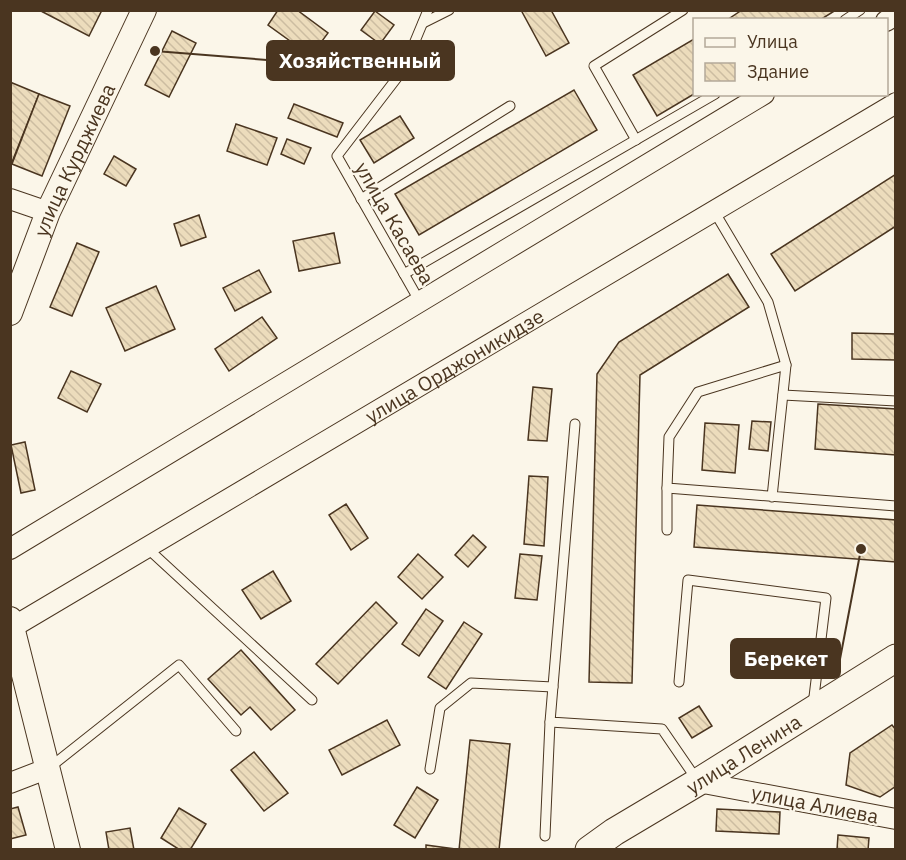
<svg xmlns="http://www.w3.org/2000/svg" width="906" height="860" font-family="'IBM Plex Sans',sans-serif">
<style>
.building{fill:url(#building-back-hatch);stroke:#4a3520;stroke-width:1.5}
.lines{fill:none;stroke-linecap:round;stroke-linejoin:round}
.service-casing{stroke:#4a3520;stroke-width:11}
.minor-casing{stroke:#4a3520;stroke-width:22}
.tertiary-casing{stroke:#4a3520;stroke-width:26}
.secondary-casing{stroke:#4a3520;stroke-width:29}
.service{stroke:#fbf6e9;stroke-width:9}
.minor{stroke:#fbf6e9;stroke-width:20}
.tertiary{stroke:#fbf6e9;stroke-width:24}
.secondary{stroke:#fbf6e9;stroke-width:27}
.labels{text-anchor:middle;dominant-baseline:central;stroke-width:4.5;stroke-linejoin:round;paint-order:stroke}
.street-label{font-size:20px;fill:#4a3520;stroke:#fbf6e9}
.leader{fill:none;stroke:#4a3520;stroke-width:2}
.callout-dot{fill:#4a3520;stroke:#fbf6e9;stroke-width:2}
.callout{fill:#4a3520;stroke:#4a3520;stroke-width:2}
.callout-label{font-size:21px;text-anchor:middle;font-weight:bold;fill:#fff}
</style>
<defs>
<pattern id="building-back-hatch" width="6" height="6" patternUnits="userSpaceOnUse" patternTransform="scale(1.5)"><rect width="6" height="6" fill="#ecdcbc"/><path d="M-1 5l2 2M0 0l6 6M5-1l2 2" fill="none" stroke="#ccbda1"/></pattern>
</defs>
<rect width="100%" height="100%" fill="#fbf6e9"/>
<g class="building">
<path d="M39,10H102L89,36Z"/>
<path d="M278,10H297L328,33L311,56L268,25Z"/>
<path d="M521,10H551L569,43L546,56Z"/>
<path d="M742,10H836L820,20H727Z"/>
<path d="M375,11L394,25L380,44L361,30Z"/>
<path d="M172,31L196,43L169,97L145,85Z"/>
<path d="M694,39V94L657,116L633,75Z"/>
<path d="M10,82L39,94L10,167Z"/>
<path d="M574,90L597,130L419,235L395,194Z"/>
<path d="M39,94L70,106L42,176L12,164Z"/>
<path d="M294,104L343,123L337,137L288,118Z"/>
<path d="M400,116L414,138L374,163L360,140Z"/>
<path d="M236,124L277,138L267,165L227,151Z"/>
<path d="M287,139L311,148L304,164L281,154Z"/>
<path d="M114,156L136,169L126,186L104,174Z"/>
<path d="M896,174V226L795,291L771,254Z"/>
<path d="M199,215L206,237L181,246L174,224Z"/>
<path d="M334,233L340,263L299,271L293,241Z"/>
<path d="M77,243L99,252L72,316L50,307Z"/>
<path d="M259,270L271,292L235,311L223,288Z"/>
<path d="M728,274L749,307L640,375L632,683L589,682L597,374L619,342Z"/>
<path d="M156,286L175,329L125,351L106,308Z"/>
<path d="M262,317L277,338L229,371L215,349Z"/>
<path d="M852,333L896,334V360L852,359Z"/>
<path d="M71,371L101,384L87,412L58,398Z"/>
<path d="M533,387L552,389L547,441L528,440Z"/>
<path d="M818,404L896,409V455L815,449Z"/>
<path d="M752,421L771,422L768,451L749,449Z"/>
<path d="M705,423L739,425L735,473L702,470Z"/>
<path d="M25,442L35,490L21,493L11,445Z"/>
<path d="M529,476L548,477L544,546L524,544Z"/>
<path d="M346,504L368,538L351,550L329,515Z"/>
<path d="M697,505L896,520V562L694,547Z"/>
<path d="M473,535L486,547L468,567L455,555Z"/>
<path d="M418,554L443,577L422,599L398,577Z"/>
<path d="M520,554L542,556L537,600L515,598Z"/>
<path d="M273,571L291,601L261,619L242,590Z"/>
<path d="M376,602L397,623L338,684L316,664Z"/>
<path d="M426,609L443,621L419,656L402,644Z"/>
<path d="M464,622L482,634L446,689L428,677Z"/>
<path d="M241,650L295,710L271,730L250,707L241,715L208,679Z"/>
<path d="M699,706L712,726L692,738L679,718Z"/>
<path d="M387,720L400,745L342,775L329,750Z"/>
<path d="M892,725L896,730V786L880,797L846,785L850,753Z"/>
<path d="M470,740L510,744L499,850H459Z"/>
<path d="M254,752L288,793L264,811L231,770Z"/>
<path d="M417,787L438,800L415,838L394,825Z"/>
<path d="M18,807L26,835L10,839V809Z"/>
<path d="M179,808L206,824L190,850H180L161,838Z"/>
<path d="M717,809L780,812L779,834L716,831Z"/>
<path d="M130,828L134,850H109L106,832Z"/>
<path d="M838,835L869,838L868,850H837Z"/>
<path d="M426,845L455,849V850H426Z"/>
</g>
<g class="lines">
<g class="service-casing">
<g id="service">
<path d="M845,20L860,10"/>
<path d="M423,23L449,10"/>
<path d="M636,140L594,66L683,10"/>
<path d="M361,199L510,106"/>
<path d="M714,211L768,302L786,365"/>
<path d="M404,274L715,94"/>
<path d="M420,302L337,156L403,70L428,10"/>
<path d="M783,395L896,401"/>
<path d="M575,424L550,722L662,729L697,780"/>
<path d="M667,488V530"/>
<path d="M772,497L786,365L698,392L669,437L667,488L896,506"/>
<path d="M146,547L312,700"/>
<path d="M679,682L688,580L826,598L813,705"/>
<path d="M49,768L179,665L236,731"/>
<path d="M430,769L440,708L471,683L553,687"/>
<path d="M545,836L550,722"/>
</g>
</g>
<g class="minor-casing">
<g id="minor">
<path d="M886,21L896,15"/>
<path d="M10,199L48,212"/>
<path d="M10,549L764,94"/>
<path id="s1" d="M13,627L896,103"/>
<path d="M698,782L896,819"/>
<path d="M10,783L49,768"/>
</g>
</g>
<g class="tertiary-casing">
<g id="tertiary">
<path id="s2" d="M10,313L48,212L144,10"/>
<path d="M10,619L68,850"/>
</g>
</g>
<g class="secondary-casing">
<g id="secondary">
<path id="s3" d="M589,850L614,832L698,782L896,658"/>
</g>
</g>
<use href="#service" class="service"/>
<use href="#minor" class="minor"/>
<use href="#tertiary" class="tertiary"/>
<use href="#secondary" class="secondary"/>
</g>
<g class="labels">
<g class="street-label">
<text stroke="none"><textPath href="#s2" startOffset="166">улица Курджиева</textPath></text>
<text transform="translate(395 223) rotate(60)">улица Касаева</text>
<text stroke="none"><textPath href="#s1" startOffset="513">улица Орджоникидзе</textPath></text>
<text stroke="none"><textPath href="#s3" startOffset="182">улица Ленина</textPath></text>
<text transform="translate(815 804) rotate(11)">улица Алиева</text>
</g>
</g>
<path class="leader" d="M155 51L267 60M861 549L840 659"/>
<g class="callout-dot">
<circle cx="155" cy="51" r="6"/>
<circle cx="861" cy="549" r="6"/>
</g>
<g class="callout">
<rect x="267" y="41" width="187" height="39" rx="6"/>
<rect x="731" y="639" width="109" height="39" rx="6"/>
</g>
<g class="callout-label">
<text x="360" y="68">Хозяйственный</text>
<text x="786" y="666">Берекет</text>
</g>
<rect width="906" height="860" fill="none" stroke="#4a3520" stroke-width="24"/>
<rect x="693" y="18" width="195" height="78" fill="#fbf6e9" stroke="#b4a999" stroke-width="1.5"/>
<rect x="705" y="38" width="30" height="9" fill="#fbf6e9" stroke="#b4a999" stroke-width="1.5"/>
<text x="747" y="48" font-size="18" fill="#4a3520">Улица</text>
<rect x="705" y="63" width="30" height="18" fill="url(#building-back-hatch)" stroke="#b4a999" stroke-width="1.5"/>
<text x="747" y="78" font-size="18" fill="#4a3520">Здание</text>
</svg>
